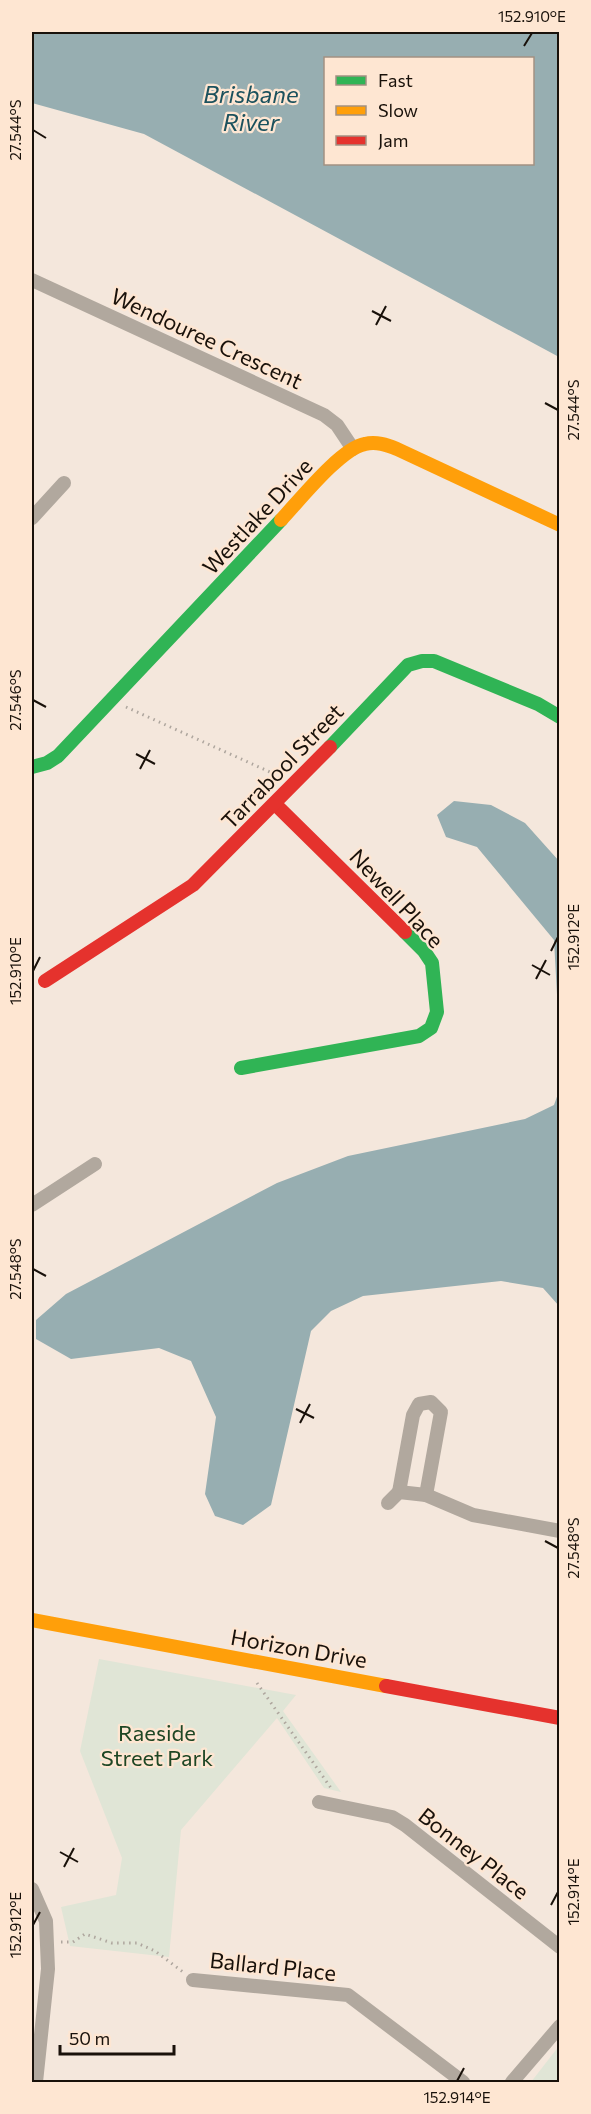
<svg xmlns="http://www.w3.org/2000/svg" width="591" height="2114" font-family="Commissioner,sans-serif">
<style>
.green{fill:#e0e5d6}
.water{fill:#97aeb1;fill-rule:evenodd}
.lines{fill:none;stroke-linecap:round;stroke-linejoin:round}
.path{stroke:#aea69e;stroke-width:3;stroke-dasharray:1.5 4.5;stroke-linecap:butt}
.street{stroke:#b1a89e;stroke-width:14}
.fast{stroke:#30b455;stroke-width:14}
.slow{stroke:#ff9f0a;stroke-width:14}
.jam{stroke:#e5322d;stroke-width:14}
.ticks{fill:none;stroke:#19110a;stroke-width:2}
.labels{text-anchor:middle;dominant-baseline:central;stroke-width:4.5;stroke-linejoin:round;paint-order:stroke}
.street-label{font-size:22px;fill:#19110a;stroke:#fee6d2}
.park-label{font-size:22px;fill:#1e4624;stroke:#fee6d2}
.water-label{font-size:24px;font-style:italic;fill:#1b515d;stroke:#fee6d2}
.neatline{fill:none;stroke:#19110a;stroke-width:2}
.ticks-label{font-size:15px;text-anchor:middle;fill:#19110a}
</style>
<rect width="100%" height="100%" fill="#f4e7dc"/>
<g class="green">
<path d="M99,1659L296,1695L283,1711L341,1792L324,1788L277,1718L181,1830L169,1957L70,1946L61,1907L116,1895L122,1858L80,1751Z"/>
<path d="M559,2046V2082H531Z"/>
</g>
<g class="water">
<path d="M32,32H559V357L144,134L32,103ZM326,58H532V164H326Z"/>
<path d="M454,801L491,805L525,823L559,861V1031L554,940L477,847L446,837L437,815Z"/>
<path d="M559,1091V1306L543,1288L501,1281L363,1296L331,1311L311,1331L271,1505L243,1525L215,1516L205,1494L216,1417L191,1361L159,1348L71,1359L36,1339V1320L66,1294L277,1183L348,1156L525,1119L554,1105Z"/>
</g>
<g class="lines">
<g class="path">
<path d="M126,707L281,777"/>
<path d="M257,1683L331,1788L330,1791"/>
<path d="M61,1942H73L85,1934L112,1943H137L155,1951L183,1972"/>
</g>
<g class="street">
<path d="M32,280L324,415L337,425L353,449"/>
<path d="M32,518L64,483"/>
<path d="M32,1205L95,1164"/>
<path d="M399,1492L413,1415L419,1404L431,1402L441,1412L426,1495"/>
<path d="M388,1503L399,1492L426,1495L473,1515L560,1531"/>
<path d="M319,1802L392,1817L405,1825L560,1947"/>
<path d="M32,1889L46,1921L48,1969L36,2082"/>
<path d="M193,1980L348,1995L463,2082"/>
<path d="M512,2082L560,2026"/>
</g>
<g class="fast">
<path d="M330,747L408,665L422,661H434L538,704L560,717"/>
<path d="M32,767L47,763L58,756L281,520"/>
<path d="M241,1068L419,1036L431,1028L437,1012L432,963L424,951L405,932"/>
</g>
<g class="slow">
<path d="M281,520C299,501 341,448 365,444C376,441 387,445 397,449L560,525"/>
<path d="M32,1620L386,1686"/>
</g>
<g class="jam">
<path d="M275,804L405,932"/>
<path d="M45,981L193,885L330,747"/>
<path d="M386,1686L560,1718"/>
</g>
</g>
<path class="ticks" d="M524,46L532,33M33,130L46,138M372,311L391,321M376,325L386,306M545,403L558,410M33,700L46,707M136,754L155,764M140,769L150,750M551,951L558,937M532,965L550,975M33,971L40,957M536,979L546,960M33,1269L46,1276M296,1409L314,1418M300,1423L310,1404M545,1541L558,1548M60,1852L78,1862M64,1867L74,1848M551,1905L558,1892M33,1925L40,1912M457,2081L464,2068"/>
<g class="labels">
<g class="street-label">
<text transform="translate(207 338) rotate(25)">Wendouree Crescent</text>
<text transform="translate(257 516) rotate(-47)">Westlake Drive</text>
<text transform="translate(282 766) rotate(-46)">Tarrabool Street</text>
<text transform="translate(397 898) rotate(47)">Newell Place</text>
<text transform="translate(299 1648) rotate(10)">Horizon Drive</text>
<text transform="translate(474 1853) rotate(38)">Bonney Place</text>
<text transform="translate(273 1966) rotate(6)">Ballard Place</text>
</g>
<g class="park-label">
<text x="157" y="1732">Raeside<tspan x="157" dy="25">Street Park</tspan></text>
</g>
<g class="water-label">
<text x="251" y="93">Brisbane<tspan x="251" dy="28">River</tspan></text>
</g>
</g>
<rect width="591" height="2114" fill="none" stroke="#fee6d2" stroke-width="66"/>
<rect x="324" y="57" width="210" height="108" fill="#fee6d2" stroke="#a29182" stroke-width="1.5"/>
<rect x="336" y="76" width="30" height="9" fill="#30b455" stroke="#a29182" stroke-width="1.5"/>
<text x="378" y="87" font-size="18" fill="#19110a">Fast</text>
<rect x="336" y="106" width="30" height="9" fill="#ff9f0a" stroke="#a29182" stroke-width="1.5"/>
<text x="378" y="117" font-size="18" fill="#19110a">Slow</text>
<rect x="336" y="136" width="30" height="9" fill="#e5322d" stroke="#a29182" stroke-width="1.5"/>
<text x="378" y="147" font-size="18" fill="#19110a">Jam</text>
<path d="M60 2045v9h114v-9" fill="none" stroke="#19110a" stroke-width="3"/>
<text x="69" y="2045" font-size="18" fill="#19110a" stroke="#fee6d2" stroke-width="4.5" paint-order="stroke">50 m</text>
<rect x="33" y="33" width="525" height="2048" class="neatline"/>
<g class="ticks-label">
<text x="532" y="22">152.910°E</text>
<text transform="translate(16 130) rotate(-90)" y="5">27.544°S</text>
<text transform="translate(574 410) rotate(-90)" y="5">27.544°S</text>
<text transform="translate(16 700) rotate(-90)" y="5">27.546°S</text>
<text transform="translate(574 937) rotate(-90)" y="5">152.912°E</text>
<text transform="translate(16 971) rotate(-90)" y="5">152.910°E</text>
<text transform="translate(16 1269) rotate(-90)" y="5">27.548°S</text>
<text transform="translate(574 1548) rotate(-90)" y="5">27.548°S</text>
<text transform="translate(574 1892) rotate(-90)" y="5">152.914°E</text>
<text transform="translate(16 1925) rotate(-90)" y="5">152.912°E</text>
<text x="457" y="2103">152.914°E</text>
</g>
</svg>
